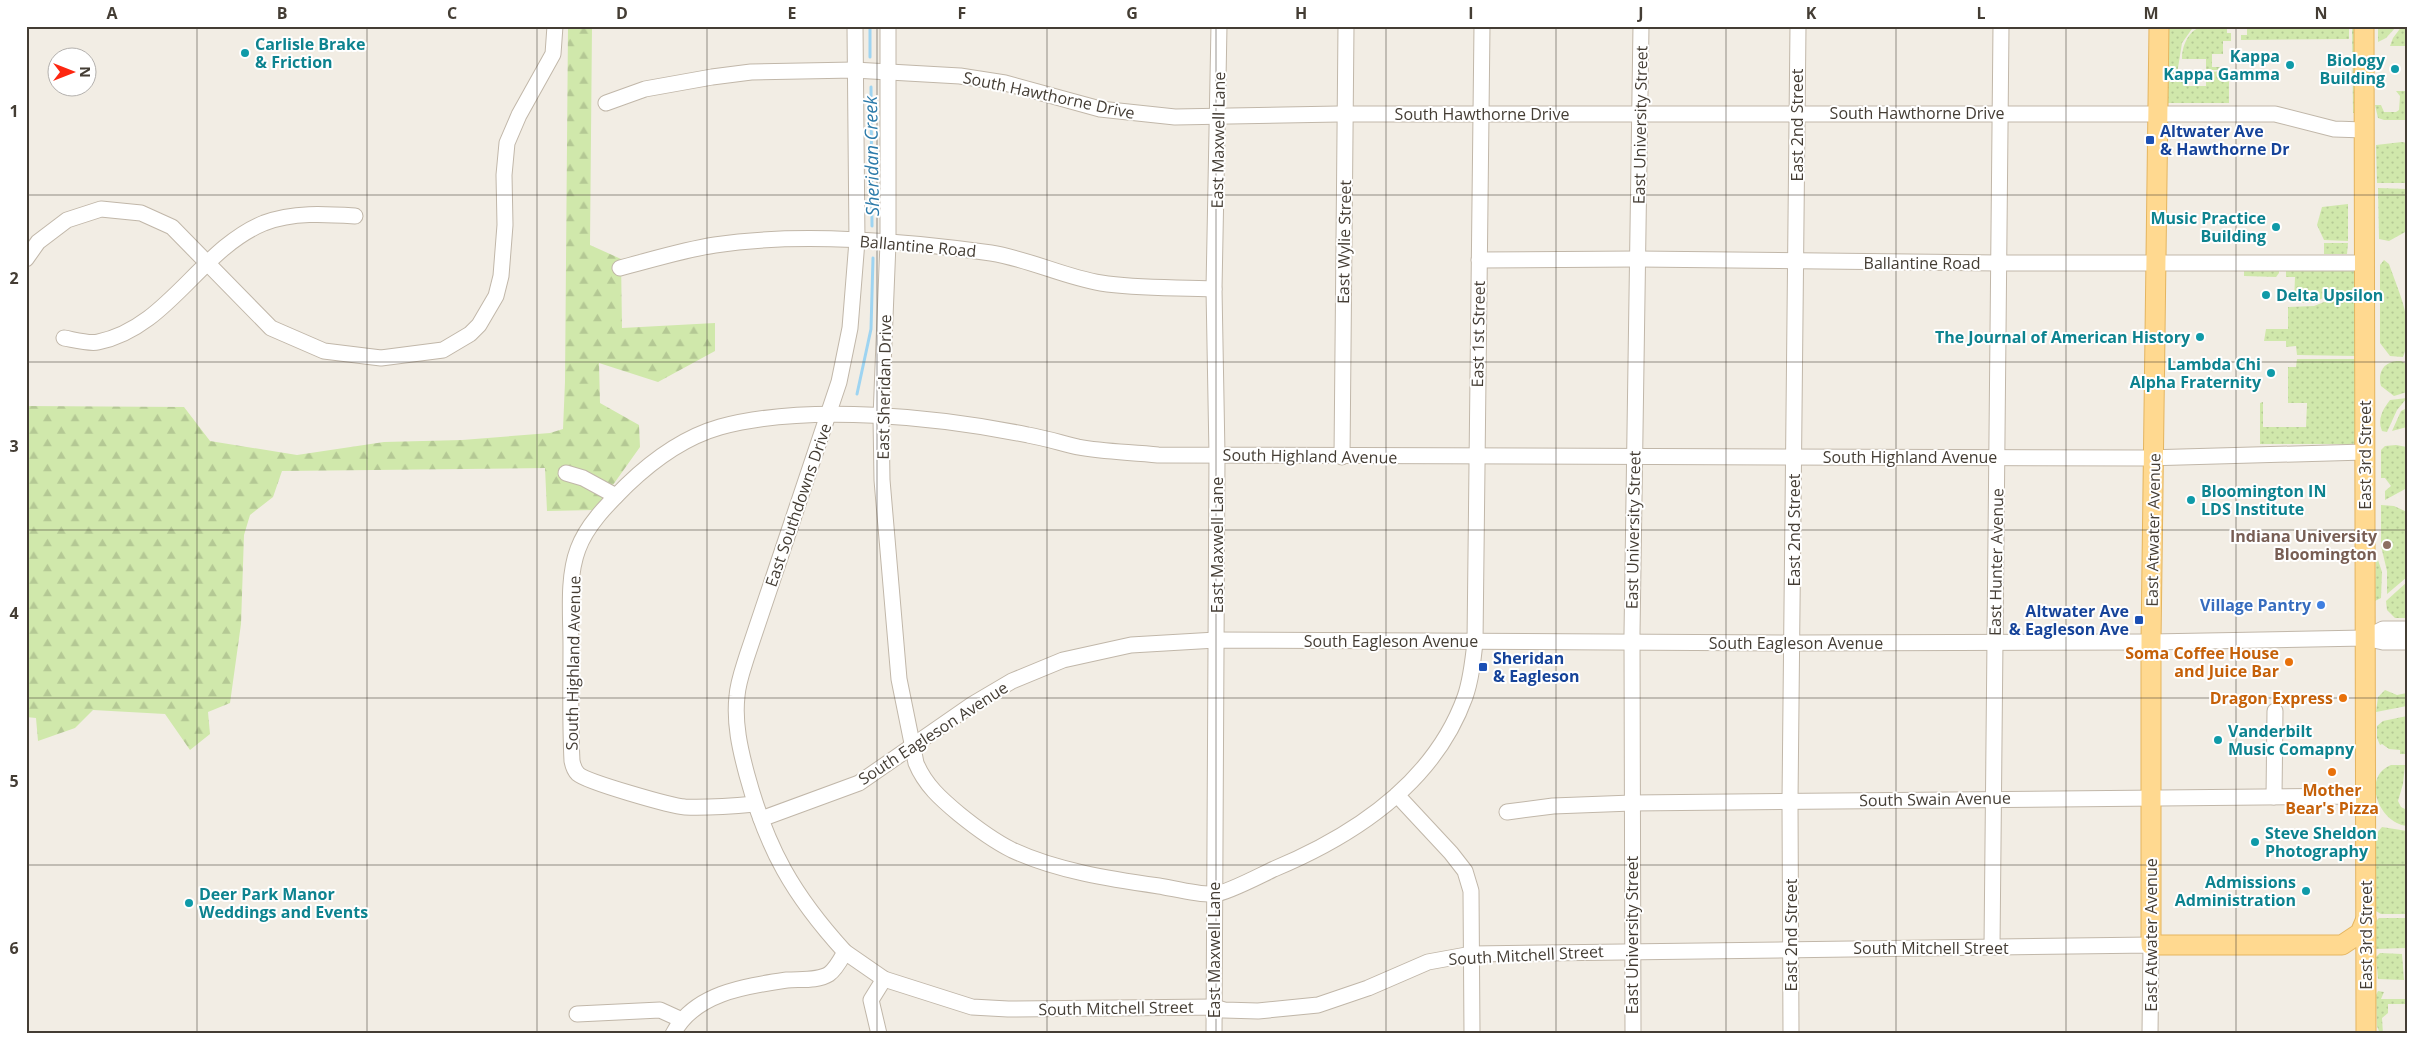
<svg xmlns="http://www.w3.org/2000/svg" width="2433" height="1060" font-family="'Open Sans',sans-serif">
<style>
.grass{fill:url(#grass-dots)}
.forest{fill:url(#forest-firs)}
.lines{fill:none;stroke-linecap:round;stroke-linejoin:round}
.stream{stroke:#9ed4f1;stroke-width:3}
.minor-casing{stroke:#c1b7a9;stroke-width:17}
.major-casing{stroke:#e5b55f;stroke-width:21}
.minor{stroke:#fff;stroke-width:15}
.major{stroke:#ffd990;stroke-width:19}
.grid{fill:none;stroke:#443d34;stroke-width:1;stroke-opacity:0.55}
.culture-dot{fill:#0f9aa8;stroke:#fff;stroke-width:2}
.transit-dot{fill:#1a4fb4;stroke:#fff;stroke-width:2}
.education-dot{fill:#8d6e63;stroke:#fff;stroke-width:2}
.shop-dot{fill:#3f7fe0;stroke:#fff;stroke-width:2}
.food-dot{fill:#e8710a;stroke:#fff;stroke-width:2}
.labels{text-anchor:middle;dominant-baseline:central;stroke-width:4;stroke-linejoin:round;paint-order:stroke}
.culture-label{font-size:16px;font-weight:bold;fill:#0d838f;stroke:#fff;text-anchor:start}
.street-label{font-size:16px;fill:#443d34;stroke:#fff}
.transit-label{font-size:16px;font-weight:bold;fill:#164399;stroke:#fff;text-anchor:start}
.education-label{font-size:16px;font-weight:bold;fill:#785e54;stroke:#fff;text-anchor:end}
.shop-label{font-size:16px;font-weight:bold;fill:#366cbe;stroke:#fff;text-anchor:end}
.food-label{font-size:16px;font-weight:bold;fill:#c56008;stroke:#fff;text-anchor:end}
.water-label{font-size:18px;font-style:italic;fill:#2b7aa9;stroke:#fff}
.neatline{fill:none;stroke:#443d34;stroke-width:2}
.grid-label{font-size:16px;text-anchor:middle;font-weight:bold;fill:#443d34}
</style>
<defs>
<pattern id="grass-dots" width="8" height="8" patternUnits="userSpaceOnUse" patternTransform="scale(1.25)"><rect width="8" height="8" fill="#d0e8ab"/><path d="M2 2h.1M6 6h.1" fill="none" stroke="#b4c894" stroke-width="1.8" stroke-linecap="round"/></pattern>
<pattern id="forest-firs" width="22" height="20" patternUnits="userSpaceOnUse" patternTransform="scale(1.25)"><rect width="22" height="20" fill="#d0e8ab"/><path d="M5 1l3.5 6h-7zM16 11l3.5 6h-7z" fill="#b4c894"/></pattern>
</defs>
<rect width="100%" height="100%" fill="#f2ede4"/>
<g class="grass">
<path d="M2166,26H2194L2182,43L2177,74H2166Z"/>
<path d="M2247,26H2349V39L2241,40V35H2247Z"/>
<path d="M2352,26H2356V113H2353Z"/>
<path d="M2378,26H2397L2386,38L2378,42Z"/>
<path d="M2402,26H2407V46H2390L2393,38Z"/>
<path d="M2201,27H2227V33H2231V41H2223V54H2212V67H2223V70H2206V59H2182C2182,46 2188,31 2201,27Z"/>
<path d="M2229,71V103H2166V76H2184L2185,86H2206V72Z"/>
<path d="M2396,91H2407V120H2384L2378,118L2375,105H2381L2384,112H2396L2399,110L2400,96Z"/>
<path d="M2402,142L2407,143V183H2377L2376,145Z"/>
<path d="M2378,188L2407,189V231L2389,241L2379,239Z"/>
<path d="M2348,204V241L2324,240L2317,225L2322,207Z"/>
<path d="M2324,243H2348L2347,254H2324Z"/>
<path d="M2384,260L2389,264C2399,293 2416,326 2403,357L2390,356L2380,343V265Z"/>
<path d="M2244,269H2279V273L2276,277L2244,276Z"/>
<path d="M2286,270H2355L2357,293L2332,294L2312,303L2294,302L2295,277H2286Z"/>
<path d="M2334,298H2357V356L2297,355L2296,346L2286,347V341H2264L2266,329H2288V307L2314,306Z"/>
<path d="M2297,359H2357L2356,444H2260V403L2263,402V427H2306L2307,403H2288V367H2296Z"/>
<path d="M2401,361L2407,364V392L2394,396L2381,386C2377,371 2385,360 2401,361Z"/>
<path d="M2407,398L2397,410L2387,432L2382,431C2377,419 2383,409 2390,400Z"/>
<path d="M2407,408V427L2392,431L2401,411Z"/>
<path d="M2396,445L2407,447V488L2385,500V491L2391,486L2385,478H2381V450L2385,446Z"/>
<path d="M2381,505L2394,506L2407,512V577L2387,594V571L2381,546Z"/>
<path d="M2376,554L2382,572L2381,598L2375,601Z"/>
<path d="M2407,582V618H2395L2387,610L2386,601Z"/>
<path d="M2385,690L2397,695L2407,693V706L2376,712L2378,697Z"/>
<path d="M2407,716V754H2400V750L2389,749L2382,744L2380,745L2377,738V726L2383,721Z"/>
<path d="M2391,765H2405L2403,784L2398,801L2401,807L2407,810V826C2379,823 2361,777 2391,765Z"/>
<path d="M2382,827L2407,831V914H2381L2376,911V841L2377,833Z"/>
<path d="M2379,918H2407V948L2376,949V921Z"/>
<path d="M2380,953L2402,954L2404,980L2378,979L2376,957Z"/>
<path d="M2378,991L2384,992L2381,999H2407V1004H2388V1013L2382,1018L2383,1034H2380L2377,1026L2376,995Z"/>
</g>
<path class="forest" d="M568,26H592L590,245L621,259L622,328L715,323V351L658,382L599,363L600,403L639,425L640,447L595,510L547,511L545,468L282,471L273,497L250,515L244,535L241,624L230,703L208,712L210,734L190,750L165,714L93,710L75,728L38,741L36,718L26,717V406L184,407L210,441L297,455L384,442L462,440L550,433L563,429L565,382Z"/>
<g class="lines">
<g class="stream">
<path d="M870,26V57"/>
<path d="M871,87L872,226"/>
<path d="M857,394L871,329L873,258"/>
</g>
<g class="minor-casing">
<g id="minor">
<path d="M888,26V243L881,417L882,480L899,679L916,763C925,785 941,799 959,814C975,827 994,841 1012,850C1057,871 1110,879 1159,886C1172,888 1203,896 1215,894C1227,893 1261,875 1274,869C1353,836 1434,783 1465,697C1471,680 1473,661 1475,642L1482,26"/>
<path d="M606,103L645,89L712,77L751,72L854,70L960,76L1005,83L1100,109L1175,117L1339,114H2275L2334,129L2364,130"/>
<path d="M26,259L38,242L67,220L101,209L141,213L172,227L271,328L324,351L381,358L443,350L470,334L479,325L496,296L501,276L505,225L504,175L507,143L519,115L553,54L555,26"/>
<path d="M1479,260L1638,259L1998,263H2365"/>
<path d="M620,268C651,260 683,250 715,245C799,232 908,241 991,253C1029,259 1064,277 1101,283C1138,289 1177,287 1214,289"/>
<path d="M64,338C75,340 89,344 98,342C168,328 200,249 264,223C293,212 325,214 355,216"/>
<path d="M1342,457L1346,26"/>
<path d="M566,473L583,478L616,496"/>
<path d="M2365,638L2383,629H2407"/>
<path d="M1397,795L1451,853L1465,871L1471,891L1472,1034"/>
<path d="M2274,797L2275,711"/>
<path d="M755,804C733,806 708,808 685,807C671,806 587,782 578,774C574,770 573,766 572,761C570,722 571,684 571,646C571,615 567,578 578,549C587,524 609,503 627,485C653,460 685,437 720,427C809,403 939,417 1028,435C1045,438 1061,443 1078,447C1104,452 1132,452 1158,455L2146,458L2365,452"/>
<path d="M1507,812L1553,806L1632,803L2364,796"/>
<path d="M761,819L859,783L973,704L1012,681L1063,660L1131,645L1216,640L1801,643L2151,642L2365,638L2383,642H2407"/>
<path d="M1992,947L2001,26"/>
<path d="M845,952C793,895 767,849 747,775C740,749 734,723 737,696C738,682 743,669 747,656L839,382L850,328L857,241L855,26"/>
<path d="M577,1014L660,1010L682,1020"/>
<path d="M673,1034C694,993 746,986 787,980C801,979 818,981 829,974C836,969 841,959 845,952L884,979L972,1007L1008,1009L1214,1007L1224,1010L1258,1011L1318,1005L1368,988L1428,962L1472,954L2151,945L2150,1034"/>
<path d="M879,1034L871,1000L884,979"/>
<path d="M1214,1034L1217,455L1214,289L1219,26"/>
<path d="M1633,1034L1632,634L1641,26"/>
<path d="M1791,1034L1790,801L1798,26"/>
</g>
</g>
<g class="major-casing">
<g id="major">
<path d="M2159,26L2151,642V945H2342L2360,933L2366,919"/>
<path d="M2364,26L2366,1034"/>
</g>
</g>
<use href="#minor" class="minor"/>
<use href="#major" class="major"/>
</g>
<path class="grid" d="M197,26V1034M367,26V1034M537,26V1034M707,26V1034M877,26V1034M1047,26V1034M1216,26V1034M1386,26V1034M1556,26V1034M1726,26V1034M1896,26V1034M2066,26V1034M2236,26V1034M26,195H2407M26,362H2407M26,530H2407M26,698H2407M26,865H2407"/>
<g class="culture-dot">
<circle cx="245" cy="53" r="5"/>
<circle cx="2290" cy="65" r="5"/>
<circle cx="2395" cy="69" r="5"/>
<circle cx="2276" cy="227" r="5"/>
<circle cx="2266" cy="295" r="5"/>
<circle cx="2200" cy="337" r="5"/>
<circle cx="2271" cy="373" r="5"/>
<circle cx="2191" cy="500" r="5"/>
<circle cx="2218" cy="740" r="5"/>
<circle cx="2255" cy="842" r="5"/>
<circle cx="2306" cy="891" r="5"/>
<circle cx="189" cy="903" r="5"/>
</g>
<g class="transit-dot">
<rect x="2145" y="135" width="10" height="10" rx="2.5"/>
<rect x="2134" y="615" width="10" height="10" rx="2.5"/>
<rect x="1478" y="662" width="10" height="10" rx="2.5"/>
</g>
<circle class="education-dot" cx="2387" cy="545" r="5"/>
<circle class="shop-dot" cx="2321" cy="605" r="5"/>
<g class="food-dot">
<circle cx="2289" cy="662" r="5"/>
<circle cx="2343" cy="698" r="5"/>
<circle cx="2332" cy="772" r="5"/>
</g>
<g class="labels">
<g class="culture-label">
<text x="255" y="44">Carlisle Brake<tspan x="255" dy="18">&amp; Friction</tspan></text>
<text x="2280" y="56" text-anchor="end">Kappa<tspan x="2280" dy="18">Kappa Gamma</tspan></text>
<text x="2385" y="60" text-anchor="end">Biology<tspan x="2385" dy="18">Building</tspan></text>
<text x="2266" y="218" text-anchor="end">Music Practice<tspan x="2266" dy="18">Building</tspan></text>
<text x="2276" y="295">Delta Upsilon</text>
<text x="2190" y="337" text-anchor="end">The Journal of American History</text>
<text x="2261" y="364" text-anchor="end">Lambda Chi<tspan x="2261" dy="18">Alpha Fraternity</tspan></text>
<text x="2201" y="491">Bloomington IN<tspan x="2201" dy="18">LDS Institute</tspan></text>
<text x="2228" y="731">Vanderbilt<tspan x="2228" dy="18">Music Comapny</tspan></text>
<text x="2265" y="833">Steve Sheldon<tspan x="2265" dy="18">Photography</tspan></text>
<text x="2296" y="882" text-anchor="end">Admissions<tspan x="2296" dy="18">Administration</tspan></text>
<text x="199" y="894">Deer Park Manor<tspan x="199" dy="18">Weddings and Events</tspan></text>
</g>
<g class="street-label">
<text transform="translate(1049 95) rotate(12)">South Hawthorne Drive</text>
<text x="1917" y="113">South Hawthorne Drive</text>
<text x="1482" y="114">South Hawthorne Drive</text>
<text transform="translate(1640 125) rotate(-89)">East University Street</text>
<text transform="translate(1797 125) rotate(-90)">East 2nd Street</text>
<text transform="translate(1218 140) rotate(-89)">East Maxwell Lane</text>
<text transform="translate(1344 242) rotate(-89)">East Wylie Street</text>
<text transform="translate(918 246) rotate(5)">Ballantine Road</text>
<text x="1922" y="263">Ballantine Road</text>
<text transform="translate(1478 334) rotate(-89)">East 1st Street</text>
<text transform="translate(884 387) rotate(-89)">East Sheridan Drive</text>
<text transform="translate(2365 455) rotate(-90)">East 3rd Street</text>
<text transform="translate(1310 456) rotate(1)">South Highland Avenue</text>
<text x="1910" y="457">South Highland Avenue</text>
<text transform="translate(798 505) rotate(-71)">East Southdowns Drive</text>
<text transform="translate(1633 530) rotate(-89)">East University Street</text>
<text transform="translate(1794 530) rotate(-90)">East 2nd Street</text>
<text transform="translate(2153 530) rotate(-89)">East Atwater Avenue</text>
<text transform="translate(1217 545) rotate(-90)">East Maxwell Lane</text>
<text transform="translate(1996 562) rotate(-89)">East Hunter Avenue</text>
<text x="1391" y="641">South Eagleson Avenue</text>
<text x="1796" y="643">South Eagleson Avenue</text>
<text transform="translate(573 663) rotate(-89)">South Highland Avenue</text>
<text transform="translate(933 733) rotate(-33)">South Eagleson Avenue</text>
<text transform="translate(1935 799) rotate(-1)">South Swain Avenue</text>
<text transform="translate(1632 935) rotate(-90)">East University Street</text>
<text transform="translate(1791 935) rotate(-90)">East 2nd Street</text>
<text transform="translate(2151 935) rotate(-90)">East Atwater Avenue</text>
<text transform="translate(2366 935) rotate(-90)">East 3rd Street</text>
<text x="1931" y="948">South Mitchell Street</text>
<text transform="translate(1214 950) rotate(-90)">East Maxwell Lane</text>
<text transform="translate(1526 955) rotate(-3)">South Mitchell Street</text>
<text transform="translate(1116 1008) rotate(-1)">South Mitchell Street</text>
</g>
<g class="transit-label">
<text x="2160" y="131">Altwater Ave<tspan x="2160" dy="18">&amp; Hawthorne Dr</tspan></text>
<text x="2129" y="611" text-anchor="end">Altwater Ave<tspan x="2129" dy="18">&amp; Eagleson Ave</tspan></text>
<text x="1493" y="658">Sheridan<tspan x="1493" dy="18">&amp; Eagleson</tspan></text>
</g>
<g class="education-label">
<text x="2377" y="536">Indiana University<tspan x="2377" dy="18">Bloomington</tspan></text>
</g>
<g class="shop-label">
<text x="2311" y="605">Village Pantry</text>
</g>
<g class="food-label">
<text x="2279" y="653">Soma Coffee House<tspan x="2279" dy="18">and Juice Bar</tspan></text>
<text x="2333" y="698">Dragon Express</text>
<text x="2332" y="790" text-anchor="middle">Mother<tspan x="2332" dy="18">Bear's Pizza</tspan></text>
</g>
<g class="water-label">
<text transform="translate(871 156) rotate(-91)">Sheridan Creek</text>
</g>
</g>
<rect width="2433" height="1060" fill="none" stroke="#ffffff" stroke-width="55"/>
<g transform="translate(72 72) rotate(90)"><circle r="24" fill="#ffffff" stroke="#b4b1ae"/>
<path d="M0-4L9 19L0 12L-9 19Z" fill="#fd2610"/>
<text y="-8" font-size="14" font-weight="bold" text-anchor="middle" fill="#443d34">N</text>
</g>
<rect x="28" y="28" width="2378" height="1004" class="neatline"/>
<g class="grid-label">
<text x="112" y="19">A</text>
<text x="282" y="19">B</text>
<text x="452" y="19">C</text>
<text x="622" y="19">D</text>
<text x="792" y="19">E</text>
<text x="962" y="19">F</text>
<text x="1132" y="19">G</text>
<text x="1301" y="19">H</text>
<text x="1471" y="19">I</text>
<text x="1641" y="19">J</text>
<text x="1811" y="19">K</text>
<text x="1981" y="19">L</text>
<text x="2151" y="19">M</text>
<text x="2321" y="19">N</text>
<text x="14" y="117">1</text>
<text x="14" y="284">2</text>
<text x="14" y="452">3</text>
<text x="14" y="619">4</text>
<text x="14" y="787">5</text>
<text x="14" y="954">6</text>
</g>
</svg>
